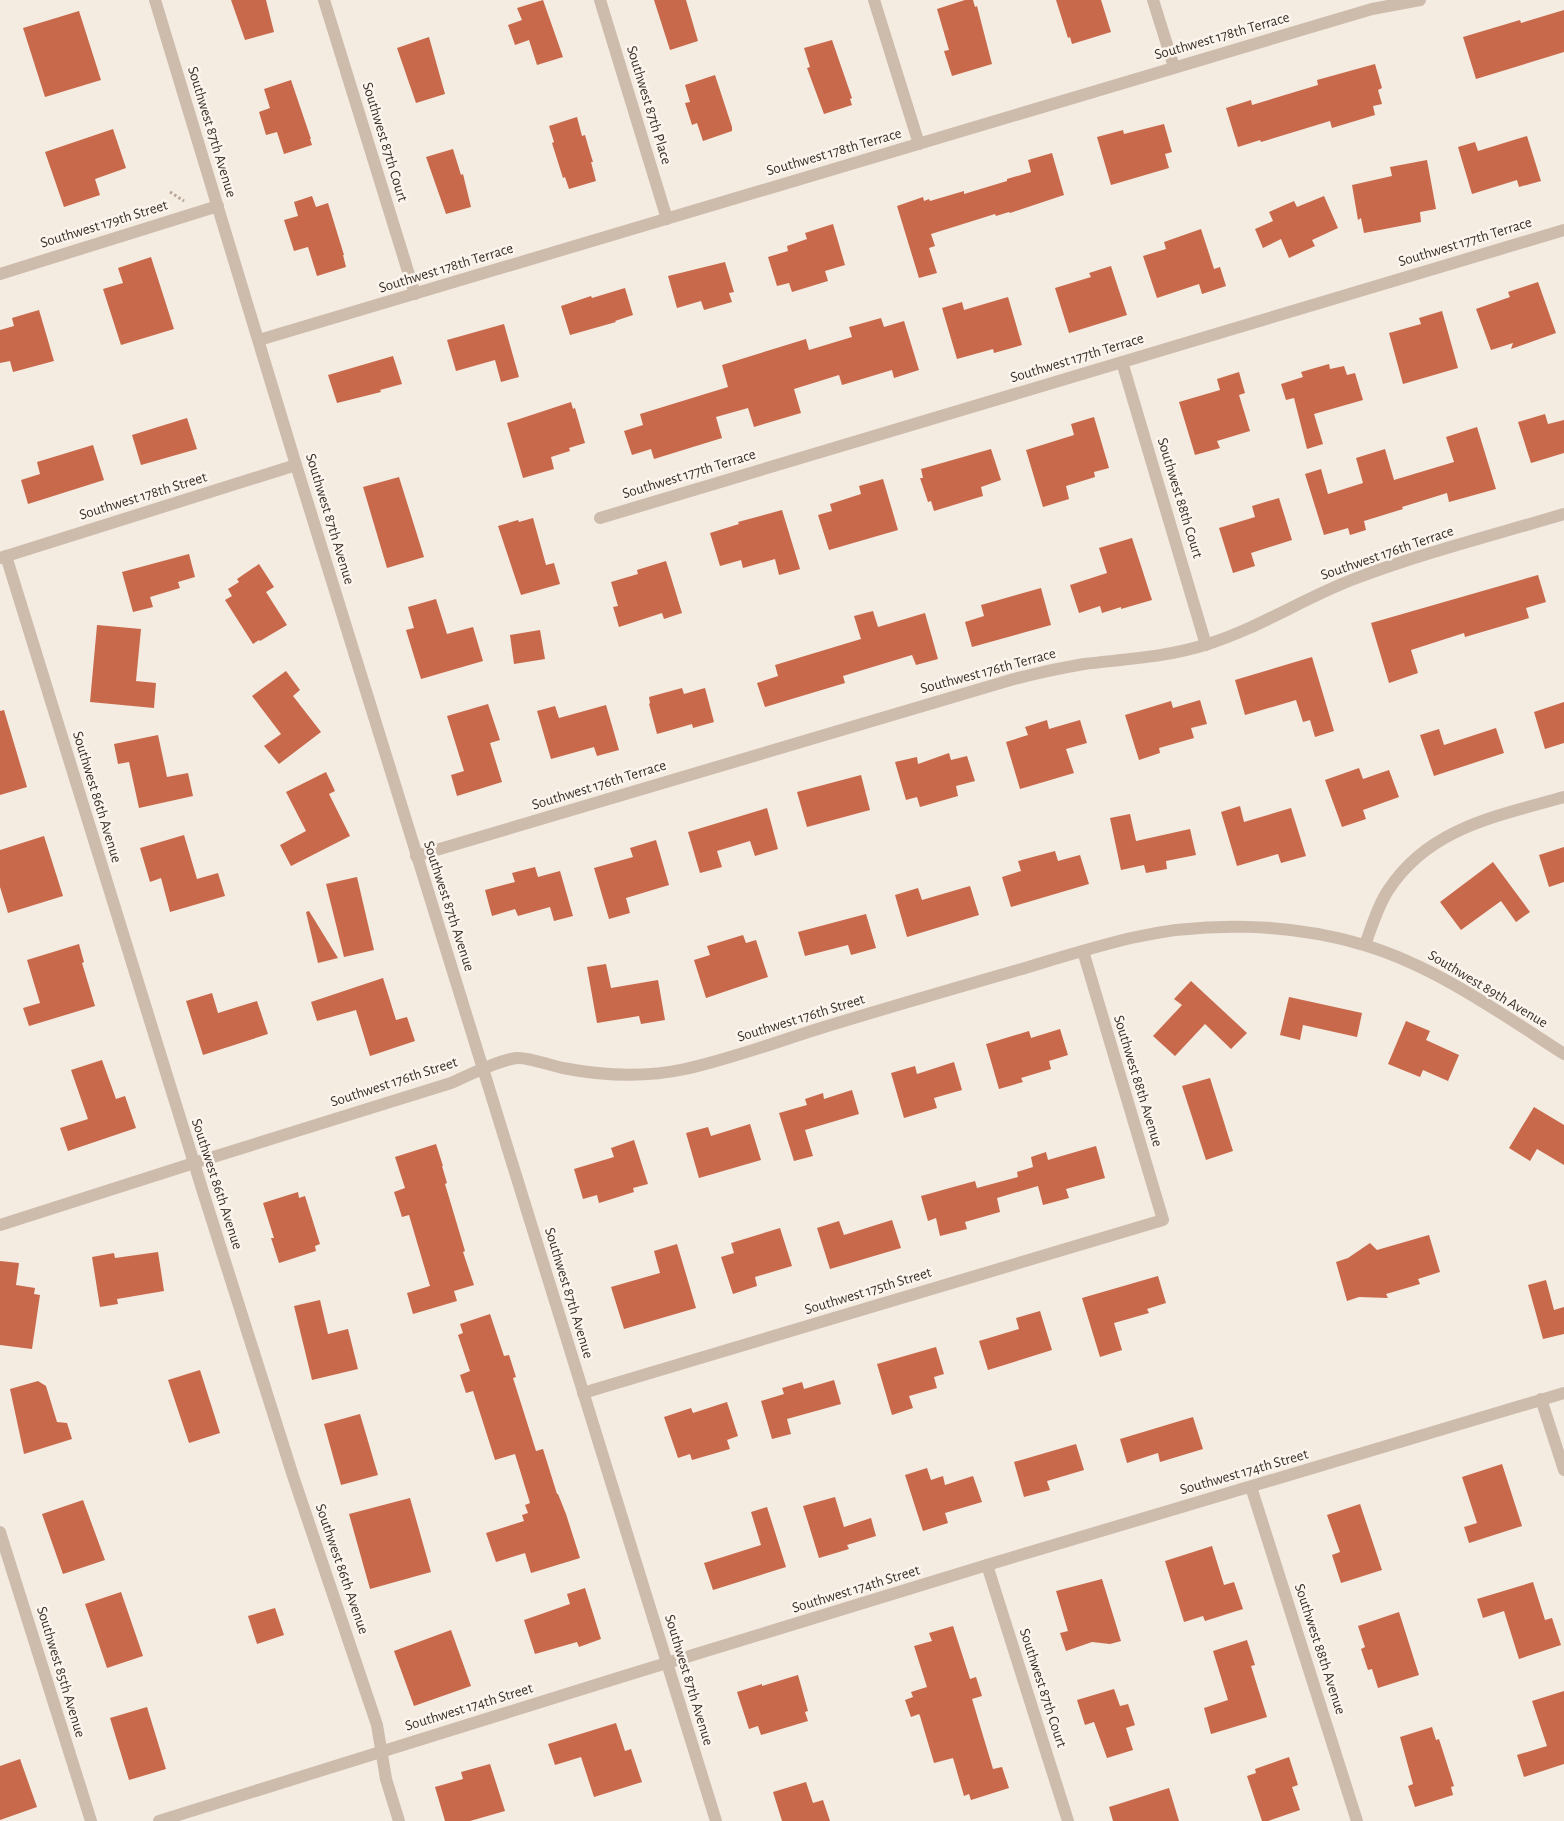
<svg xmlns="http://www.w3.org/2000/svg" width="1564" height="1821" font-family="'Alegreya Sans',sans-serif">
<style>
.building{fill:#c8694b}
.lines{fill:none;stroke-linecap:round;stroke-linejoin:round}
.path{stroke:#b9a596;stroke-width:3;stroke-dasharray:2.5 2.5;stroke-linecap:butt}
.minor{stroke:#cdbbac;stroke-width:12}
.tertiary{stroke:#cdbbac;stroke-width:12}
.labels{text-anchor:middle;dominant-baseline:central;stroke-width:5;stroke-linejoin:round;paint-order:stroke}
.street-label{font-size:15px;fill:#3b302b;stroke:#fbf5ee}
</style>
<rect width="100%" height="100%" fill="#f4ebe1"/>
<g class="building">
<path d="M231,0H266L274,32L245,40Z"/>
<path d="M543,0L563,57L537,65L529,40L515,45L508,25L522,20L517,8Z"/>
<path d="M654,0H686L698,41L670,50Z"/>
<path d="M965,0H973L975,7L977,6L992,64L952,76L944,51L949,50L937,9Z"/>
<path d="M1056,0H1101L1111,32L1072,44L1070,37L1068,38Z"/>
<path d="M1564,10V52L1476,79L1463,37L1520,20L1521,23Z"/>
<path d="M79,11L101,80L45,97L23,28Z"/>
<path d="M429,37L445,94L416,103L397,48Z"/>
<path d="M832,40L852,98L850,99L852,105L824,114L807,68L810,67L804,48Z"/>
<path d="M1375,64L1382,88L1378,90L1382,104L1373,106L1375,115L1332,128L1330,121L1261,142L1260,140L1238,147L1226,108L1251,100L1252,105L1318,85L1317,80Z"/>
<path d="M715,75L732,127V131L703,141L697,123L692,125L685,103L690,102L685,85Z"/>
<path d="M291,80L311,139H310L312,145L284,154L277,132L266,135L259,112L270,108L264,89Z"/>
<path d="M577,117L582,136L585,135L589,149L593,162H591L596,181L569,189L565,177L563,178L552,143L554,142L549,126Z"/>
<path d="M1164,124L1172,152L1165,154L1169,168L1111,185L1097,137L1123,130L1124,134Z"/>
<path d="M113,129L126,168L95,179L100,195L64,207L45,152Z"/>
<path d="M1527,136L1541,181L1519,187L1517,180L1472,194L1458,147L1475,142L1478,151Z"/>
<path d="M453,149L461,175L463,174L471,207L446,214L426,157Z"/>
<path d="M1052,153L1064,195L1010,213L1009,212L996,216L995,214L931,234L935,246L929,248L937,273L919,278L897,206L923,197L924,201L929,199L930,201L964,191V194L1007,181V179L1031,172L1028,160Z"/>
<path d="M1427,160L1436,209L1420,212L1421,222L1364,233L1361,218L1358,220L1352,185L1392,176L1390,167Z"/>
<path d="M312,196L316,207L328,203L344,255H343L346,267L317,276L308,247L294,251L284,220L298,216L294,202Z"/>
<path d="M1324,196L1338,228L1312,240L1315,246L1289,258L1281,239L1263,248L1255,229L1273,221L1269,212L1294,201L1297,207Z"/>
<path d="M833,224L845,265L825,271L828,281L792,292L789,283L777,286L768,257L788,251L787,246L807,239L805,233Z"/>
<path d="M1201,229L1214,269L1220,267L1226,286L1202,294L1199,284L1157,298L1143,256L1166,249L1164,242Z"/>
<path d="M151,257L174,329L121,345L103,289L123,283L118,268Z"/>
<path d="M725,262L734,292L729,293L732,302L704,310L701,301L677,308L668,276Z"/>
<path d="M1111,266L1127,315L1069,333L1055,288L1091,277L1089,273Z"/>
<path d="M1538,282L1556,333L1511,349L1513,343L1491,350L1476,309L1510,297L1508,292Z"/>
<path d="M625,288L633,315L615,321L616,322L570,335L561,306L591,296L592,298Z"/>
<path d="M1008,297L1022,345L994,353L993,349L957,359L942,308L962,302L964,310Z"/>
<path d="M39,310L54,361L13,372L10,361L0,363V330L14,326L12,318Z"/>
<path d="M1442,311L1458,368L1403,384L1389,333L1421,324L1419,318Z"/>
<path d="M881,318L884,327L904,321L919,370L894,378L892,370L842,385L839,375L794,389L801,413L754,427L748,408L716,417L722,438L654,459L651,449L632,455L624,431L643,425L640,414L728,387L722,365L806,339L809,350L852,337L849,327Z"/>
<path d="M504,324L519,377L501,382L495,360L456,371L447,340Z"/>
<path d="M393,356L402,384L380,390L381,392L337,403L328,375Z"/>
<path d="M1329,364L1330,369L1344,366L1347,375L1355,373L1363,400L1314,414L1323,444L1307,449L1294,398L1286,400L1281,384L1303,377L1301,372Z"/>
<path d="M1239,372L1245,393L1239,395L1250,431L1217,441L1220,448L1195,455L1179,402L1220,390L1217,379Z"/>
<path d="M571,402L573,409L575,408L585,443L569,448L570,451L551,457L554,469L523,478L507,423Z"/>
<path d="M1545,414L1548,424L1564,420V453L1531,463L1518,422Z"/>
<path d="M1094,417L1109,468L1094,472L1095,477L1066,486L1069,499L1043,507L1026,450L1074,435L1071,424Z"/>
<path d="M187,418L197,449L141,465L132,435Z"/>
<path d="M1477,427L1496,489L1449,502L1447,493L1402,507L1403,509L1364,521L1366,530L1350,535L1348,528L1324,535L1305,474L1321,469L1328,494L1363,483L1356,458L1385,449L1394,480L1454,462L1446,437Z"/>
<path d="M93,445L104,480L28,504L21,480L40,474L37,462Z"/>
<path d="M991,449L1001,480L981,487L983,496L934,511L931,501L928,502L920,478H923L921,469Z"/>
<path d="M399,477L424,557L387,568L363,487Z"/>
<path d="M883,479L898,530L829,550L818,515L832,511L830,504L861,494L859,486Z"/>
<path d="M1279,498L1292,540L1251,553L1255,566L1233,573L1219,528L1255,517L1252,506Z"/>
<path d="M782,510L800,569L779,575L775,559L743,568L741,560L720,566L710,533L739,524L738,522Z"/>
<path d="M533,518L546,565L554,563L560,584L521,595L498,526L518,520L519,522Z"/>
<path d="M1132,538L1152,600L1121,609V607L1102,613L1100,606L1079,613L1070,585L1107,573L1099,548Z"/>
<path d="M189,554L195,577L178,582L180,588L150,597L153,607L133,612L122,572Z"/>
<path d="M666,561L682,613L664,619L662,613L619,627L613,607L618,606L611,582L638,574L637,570Z"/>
<path d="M259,564L274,587L266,592L287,625L260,641L259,640L253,644L225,600L232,596L228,589L239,582L237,579Z"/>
<path d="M1538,575L1546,602L1526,608L1529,618L1465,637L1464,633L1411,650L1418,673L1389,683L1371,623Z"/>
<path d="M1041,588L1051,625L972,647L965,622L984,616L981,605Z"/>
<path d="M436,599L447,634L473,627L483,661L421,679L406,630L414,628L408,607Z"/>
<path d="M873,611L878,627L925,613L938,659L916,665L912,655L843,676L845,683L765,707L757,683L778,676L775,665L861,639L854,616Z"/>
<path d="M97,625L141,629L136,681L156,683L154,708L90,702Z"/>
<path d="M540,630L545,659L514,664L510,635Z"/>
<path d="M1312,657L1334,731L1315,737L1310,720L1303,722L1296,700L1245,715L1235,680Z"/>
<path d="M286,671L300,690L293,696L321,732L279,764L264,746L281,734L252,696Z"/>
<path d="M682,688L684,694L705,688L714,722L693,728L692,724L657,734L649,704L650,703L649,697Z"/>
<path d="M1200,700L1207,724L1191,728L1194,738L1159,748L1160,753L1139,760L1125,715L1171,701L1173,708Z"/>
<path d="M1564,702V743L1545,749L1534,712Z"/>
<path d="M488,704L500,740L490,743L502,782L457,796L451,775L464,771L447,716Z"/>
<path d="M606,705L619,750L597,756L594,747L551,759L537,711L555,706L559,718Z"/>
<path d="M4,710L27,787L0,795V711Z"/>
<path d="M1047,720L1049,729L1080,720L1087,743L1066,749L1074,773L1020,789L1006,742L1028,735L1025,727Z"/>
<path d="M1496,728L1504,753L1434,776L1420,735L1439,729L1444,745Z"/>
<path d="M158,735L167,777L188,773L193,796L139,808L129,762L118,764L114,744Z"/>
<path d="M949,753L951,760L967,756L975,781L956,786L958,796L920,807L917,797L906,800L895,762L917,757L918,764Z"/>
<path d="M1359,768L1363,779L1389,770L1399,797L1363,810L1366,819L1342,827L1325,780Z"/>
<path d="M326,772L335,791L329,794L350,836L291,866L280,845L306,831L286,792Z"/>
<path d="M861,775L870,810L807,827L797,792Z"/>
<path d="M1240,806L1244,822L1291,808L1306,856L1281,863L1278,854L1237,866L1221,812Z"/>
<path d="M767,808L778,849L755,856L750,841L717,851L722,867L700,873L688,832Z"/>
<path d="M1130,814L1136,841L1190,829L1196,855L1166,861L1167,869L1146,873L1144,865L1121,870L1110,818Z"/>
<path d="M184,835L197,879L218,873L225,896L170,912L161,878L150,882L140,848Z"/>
<path d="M44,836L63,896L8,913L0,887V850Z"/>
<path d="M656,840L669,885L626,898L630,913L609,919L594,868L633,857L630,848Z"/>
<path d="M1564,847V882L1549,887L1539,855Z"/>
<path d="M1055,851L1058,861L1080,855L1089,884L1011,907L1002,877L1021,871L1018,861Z"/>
<path d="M1493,862L1530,912L1516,922L1501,901L1461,930L1440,902Z"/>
<path d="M535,867L538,877L560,871L573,916L554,921L550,907L518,916L515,909L492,916L485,890L515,882L512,873Z"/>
<path d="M357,877L374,950L344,957L326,884Z"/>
<path d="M970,886L979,915L907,937L895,895L918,888L922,900Z"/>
<path d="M309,911L338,958L318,963L306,912Z"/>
<path d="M866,914L876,948L851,955L848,945L805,956L798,932Z"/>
<path d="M743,935L746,943L756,940L768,977L706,998L694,960L710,955L707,946Z"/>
<path d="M79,944L84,962L82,963L95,1006L29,1026L23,1008L40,1003L27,960Z"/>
<path d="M606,964L611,988L658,980L665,1020L641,1024L639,1016L597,1023L587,967Z"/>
<path d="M383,978L396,1020L407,1017L415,1041L370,1056L356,1010L317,1021L311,1002Z"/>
<path d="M1191,981L1247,1033L1231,1049L1205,1024L1175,1056L1153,1036L1182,1005L1174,999Z"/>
<path d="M212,993L218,1013L257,1001L268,1034L203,1055L186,1001Z"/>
<path d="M1289,997L1362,1013L1357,1037L1303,1025L1300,1040L1280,1035Z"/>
<path d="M1406,1021L1430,1031L1426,1040L1459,1055L1448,1081L1423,1070L1420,1077L1388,1064Z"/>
<path d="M1060,1029L1068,1055L1049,1061L1051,1069L1021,1078L1023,1082L999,1089L986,1044L1029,1031L1031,1038Z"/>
<path d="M102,1060L116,1099L125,1096L136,1128L68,1151L60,1128L88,1119L71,1070Z"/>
<path d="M954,1062L962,1090L934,1098L937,1108L904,1118L891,1073L915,1066L917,1074Z"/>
<path d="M1210,1078L1233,1151L1206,1160L1182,1086Z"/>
<path d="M852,1090L859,1114L805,1130L813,1156L794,1161L779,1113L807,1105L805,1099L823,1093L824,1099Z"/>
<path d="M1534,1107L1564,1125V1165L1537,1149L1530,1161L1509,1148Z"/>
<path d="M750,1124L761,1160L699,1178L686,1133L708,1127L711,1136Z"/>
<path d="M634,1140L648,1184L633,1188L634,1192L599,1203L597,1195L583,1199L574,1169L614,1157L611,1148Z"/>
<path d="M436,1144L443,1166H442L447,1183L445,1184L465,1251L463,1252L474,1285L454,1291L457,1301L413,1314L407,1293L430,1286L409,1215L402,1217L394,1192L405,1188L395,1157Z"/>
<path d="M1096,1146L1105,1178L1066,1189L1069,1198L1043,1205L1038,1186L997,1198L1000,1212L965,1222L967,1229L940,1236L936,1218L928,1221L921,1196L975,1181L977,1188L1018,1177L1017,1172L1033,1167L1031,1157L1046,1152L1048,1160Z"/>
<path d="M298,1192L299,1198L305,1196L320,1244L315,1246L316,1251L279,1263L271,1238H274L263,1203Z"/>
<path d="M892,1220L901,1248L830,1269L817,1228L839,1221L844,1235Z"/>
<path d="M780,1228L792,1266L755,1277L757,1286L733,1294L721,1257L734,1253L731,1243Z"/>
<path d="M1429,1235L1440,1272L1418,1279L1420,1284L1386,1294L1388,1298L1359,1297L1347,1301L1336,1262L1348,1258L1370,1243L1377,1250Z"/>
<path d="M677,1244L696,1308L624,1329L611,1287L660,1273L654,1251Z"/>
<path d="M158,1252L164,1291L117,1299L118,1304L100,1307L92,1257L114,1253L115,1258Z"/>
<path d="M0,1261L19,1263L16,1285L35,1288L34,1294L40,1295L32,1349L0,1345Z"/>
<path d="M1158,1276L1166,1303L1147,1309L1149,1313L1114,1323L1122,1350L1100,1357L1082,1298Z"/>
<path d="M1546,1280L1554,1310L1564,1307V1334L1543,1339L1528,1285Z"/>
<path d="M320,1300L328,1334L348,1329L358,1369L312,1380L294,1306Z"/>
<path d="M1040,1311L1052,1350L988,1370L979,1341L1019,1329L1016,1318Z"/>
<path d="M490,1314L504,1356L509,1355L516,1377L513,1378L536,1451L543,1449L557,1494H558L566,1514L580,1558L531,1573L525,1553L496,1562L486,1533L524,1521L522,1515L528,1513L525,1505L530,1503L515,1454L495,1460L473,1391L466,1393L460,1375L470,1371L458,1335L463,1333L460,1324Z"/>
<path d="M936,1347L944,1374L934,1377L937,1388L909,1396L913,1408L892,1415L877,1364Z"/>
<path d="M200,1370L220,1433L189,1443L168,1380Z"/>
<path d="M834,1380L841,1404L787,1419L791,1434L772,1439L761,1401L784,1394L782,1388L802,1382L804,1389Z"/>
<path d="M38,1381L46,1386L57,1422L67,1423L72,1439L24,1454L10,1389Z"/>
<path d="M727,1402L738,1436L727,1440L730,1449L692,1460L690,1454L678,1458L664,1417L691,1408L693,1413Z"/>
<path d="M360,1414L378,1475L341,1485L324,1424Z"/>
<path d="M1193,1417L1203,1449L1160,1462L1158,1453L1127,1463L1120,1439Z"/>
<path d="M1076,1444L1084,1470L1047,1481L1050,1490L1024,1497L1014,1462Z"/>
<path d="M1502,1464L1522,1526L1469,1543L1464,1527L1477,1523L1462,1477Z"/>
<path d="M927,1468L931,1480L943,1476L945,1485L973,1476L982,1502L945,1513L948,1523L923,1531L905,1475Z"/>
<path d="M835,1497L844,1527L871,1518L876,1536L847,1545L849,1549L819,1558L803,1506Z"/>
<path d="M410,1498L431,1572L370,1589L349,1514Z"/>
<path d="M83,1500L105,1560L63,1574L42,1514Z"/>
<path d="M1360,1504L1382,1570L1341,1583L1332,1555L1340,1552L1327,1515Z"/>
<path d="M767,1507L786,1567L713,1590L704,1563L761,1545L751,1512Z"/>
<path d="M1212,1546L1224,1585L1234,1582L1243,1609L1205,1621L1203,1616L1184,1622L1165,1561Z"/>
<path d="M1102,1579L1121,1641L1110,1644L1092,1642L1066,1651L1060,1633L1068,1631L1056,1591Z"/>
<path d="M1533,1582L1545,1620L1552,1618L1561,1645L1519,1659L1504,1611L1483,1618L1477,1599Z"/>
<path d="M585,1588L601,1639L579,1647L577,1642L535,1654L524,1620L570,1604L567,1594Z"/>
<path d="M121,1592L143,1656L107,1668L85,1604Z"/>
<path d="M275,1608L284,1635L257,1644L248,1616Z"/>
<path d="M1399,1612L1419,1675L1378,1688L1372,1669L1368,1670L1361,1649L1365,1647L1358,1626Z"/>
<path d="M953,1626L970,1679L976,1677L982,1696L972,1699L993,1769L1002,1767L1009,1788L971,1800L969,1794L964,1796L953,1758L934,1763L920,1716L919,1714L911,1717L905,1700L913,1697L911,1692L927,1687L914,1646L932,1641L929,1633Z"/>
<path d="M451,1630L471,1686L414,1706L394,1651Z"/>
<path d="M1247,1640L1255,1665L1251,1666L1267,1717L1211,1734L1204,1708L1228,1700L1213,1651Z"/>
<path d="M798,1675L808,1711L805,1712L808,1721L761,1735L758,1726L749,1729L737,1692L762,1684V1686Z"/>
<path d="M1114,1689L1120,1706L1128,1704L1135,1725L1126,1728L1133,1750L1107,1758L1094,1722L1085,1725L1077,1700Z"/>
<path d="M1564,1691V1764L1524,1777L1517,1755L1547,1746L1532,1701Z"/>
<path d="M147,1707L166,1769L129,1780L110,1718Z"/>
<path d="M616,1723L625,1751L631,1749L642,1782L594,1797L581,1757L555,1765L548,1744Z"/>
<path d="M1432,1727L1436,1740L1439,1739L1454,1786L1451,1787L1453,1795L1415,1807L1408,1786L1413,1784L1400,1737Z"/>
<path d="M1289,1757L1298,1785L1292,1787L1300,1810L1268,1821H1262L1247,1776L1256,1773L1255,1769Z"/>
<path d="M20,1759L37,1807L0,1820V1766Z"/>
<path d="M490,1764L505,1811L470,1821H445L435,1787L463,1779L461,1772Z"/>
<path d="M806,1782L813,1803L823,1800L830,1821H782L773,1792Z"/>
<path d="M1169,1788L1179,1821H1113L1109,1807Z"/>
</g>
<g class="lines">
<path class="path" d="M170,192L184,201"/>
<g class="minor">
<path d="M324,0L415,294"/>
<path d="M600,0L667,219"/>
<path d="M874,0L919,144"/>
<path d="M1153,0L1174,67"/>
<path d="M0,274L218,206"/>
<path d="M259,340L1372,9L1420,0"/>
<path d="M1122,362L1206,645"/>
<path d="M600,518L1564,230"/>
<path d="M6,556L203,1192L293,1476L377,1725L386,1779L399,1821"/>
<path d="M0,558L296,465"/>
<path d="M416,856L1014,679C1037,673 1060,668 1084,664C1126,659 1168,657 1208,644C1259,628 1304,598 1354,579C1422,553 1494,535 1564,514"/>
<path d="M1365,945C1372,926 1378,905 1389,889C1430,827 1498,816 1564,797"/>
<path d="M0,1225L194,1163L451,1083C469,1075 499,1060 517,1058C529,1057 551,1066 563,1068C604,1076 644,1078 685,1069C731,1059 776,1042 821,1028C886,1008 952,989 1018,970C1055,959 1093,947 1131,938C1204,921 1292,923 1364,945C1435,966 1502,1014 1564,1054"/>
<path d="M583,1393L1163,1220L1083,951"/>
<path d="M1541,1399L1564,1470"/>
<path d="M1251,1487L1357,1821"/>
<path d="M0,1532L91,1821"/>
<path d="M987,1565L1068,1821"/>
<path d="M159,1821L621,1677L987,1565L1564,1393"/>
</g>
<path class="tertiary" d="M155,0L296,465L716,1821"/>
</g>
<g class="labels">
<g class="street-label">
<text transform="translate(1222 36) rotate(-16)">Southwest 178th Terrace</text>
<text transform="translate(649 105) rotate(73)">Southwest 87th Place</text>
<text transform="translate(212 132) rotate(73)">Southwest 87th Avenue</text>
<text transform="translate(385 142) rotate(73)">Southwest 87th Court</text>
<text transform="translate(834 152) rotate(-16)">Southwest 178th Terrace</text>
<text transform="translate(104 224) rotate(-17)">Southwest 179th Street</text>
<text transform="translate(1465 242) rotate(-17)">Southwest 177th Terrace</text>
<text transform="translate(446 268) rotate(-17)">Southwest 178th Terrace</text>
<text transform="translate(1077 358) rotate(-17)">Southwest 177th Terrace</text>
<text transform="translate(689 474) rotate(-17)">Southwest 177th Terrace</text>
<text transform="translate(143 496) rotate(-17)">Southwest 178th Street</text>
<text transform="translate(1180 498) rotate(73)">Southwest 88th Court</text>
<text transform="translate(330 519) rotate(73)">Southwest 87th Avenue</text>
<text transform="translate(1387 553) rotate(-19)">Southwest 176th Terrace</text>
<text transform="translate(988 671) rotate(-15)">Southwest 176th Terrace</text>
<text transform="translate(599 785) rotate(-17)">Southwest 176th Terrace</text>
<text transform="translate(97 797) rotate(73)">Southwest 86th Avenue</text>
<text transform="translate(449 906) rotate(72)">Southwest 87th Avenue</text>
<text transform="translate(1488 989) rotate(31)">Southwest 89th Avenue</text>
<text transform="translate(801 1018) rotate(-17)">Southwest 176th Street</text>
<text transform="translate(1138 1081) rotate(73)">Southwest 88th Avenue</text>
<text transform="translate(394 1082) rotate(-18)">Southwest 176th Street</text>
<text transform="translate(217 1184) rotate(72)">Southwest 86th Avenue</text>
<text transform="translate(868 1291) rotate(-17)">Southwest 175th Street</text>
<text transform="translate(569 1293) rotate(73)">Southwest 87th Avenue</text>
<text transform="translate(1244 1472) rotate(-16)">Southwest 174th Street</text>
<text transform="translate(342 1569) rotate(71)">Southwest 86th Avenue</text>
<text transform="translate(856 1589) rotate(-17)">Southwest 174th Street</text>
<text transform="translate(1320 1649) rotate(72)">Southwest 88th Avenue</text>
<text transform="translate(61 1672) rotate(73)">Southwest 85th Avenue</text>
<text transform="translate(689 1680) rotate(73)">Southwest 87th Avenue</text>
<text transform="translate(1043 1688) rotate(72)">Southwest 87th Court</text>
<text transform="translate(469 1707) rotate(-17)">Southwest 174th Street</text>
</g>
</g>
</svg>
